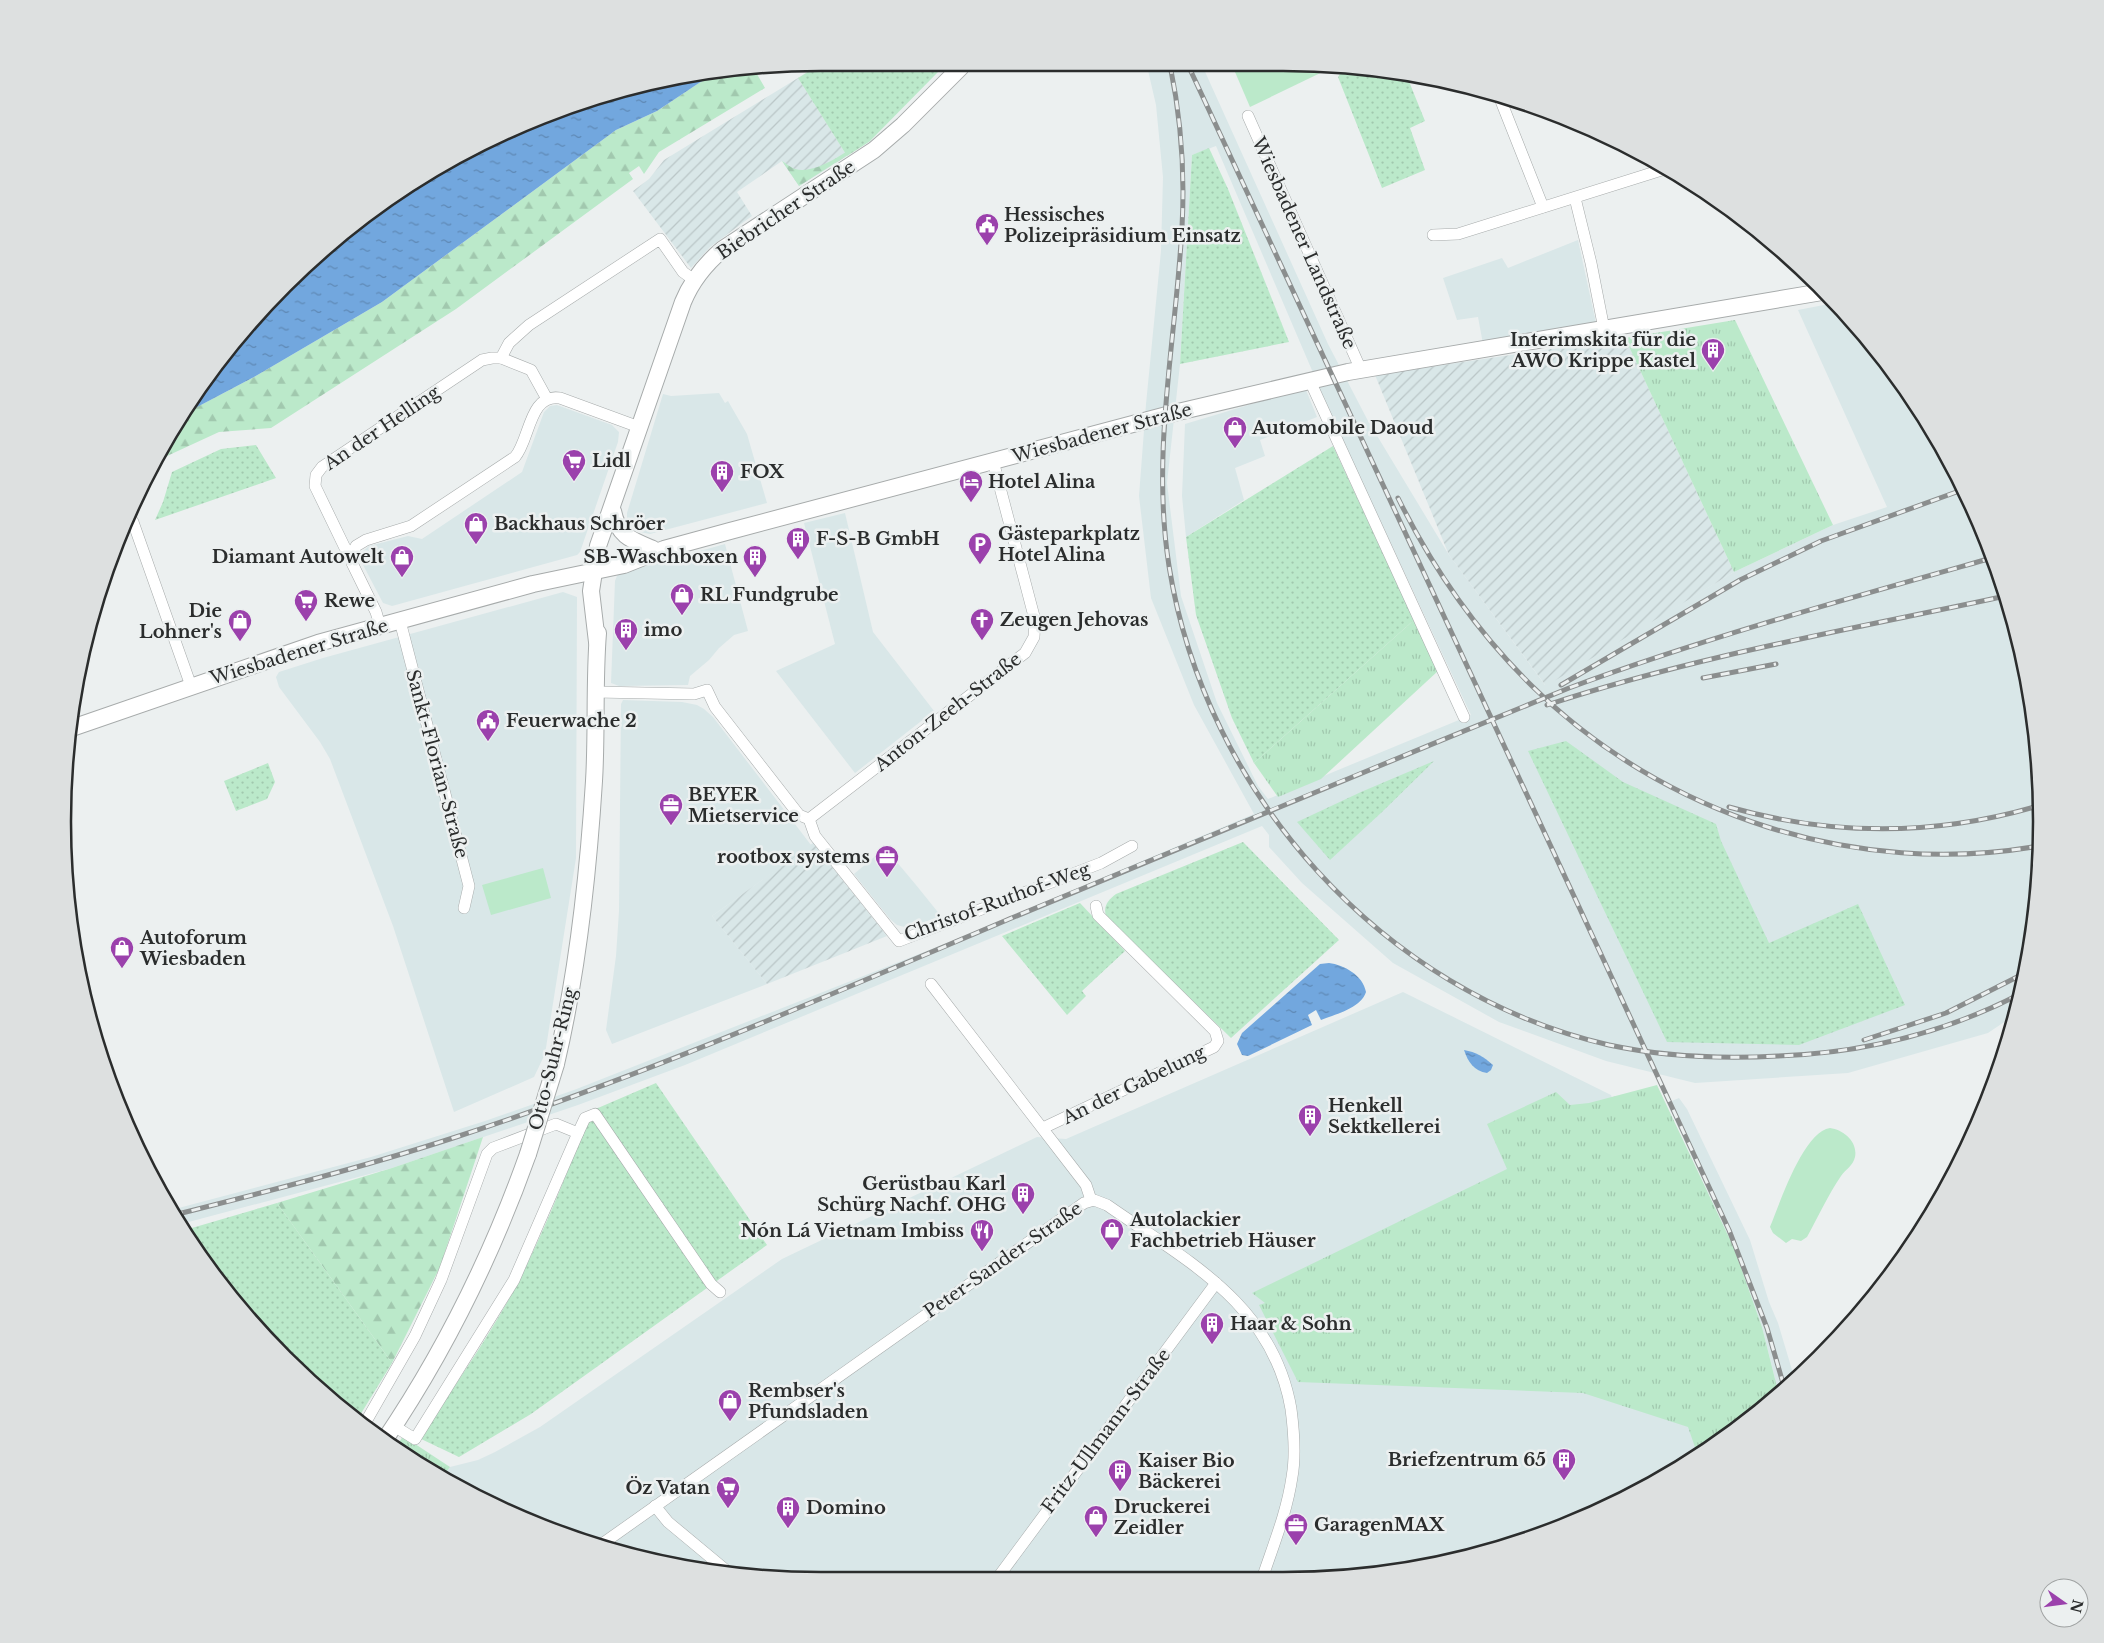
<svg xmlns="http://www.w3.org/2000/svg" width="2104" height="1643" font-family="'Libre Baskerville',serif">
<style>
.built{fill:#d9e7e8;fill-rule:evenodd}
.industrial{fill:url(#industrial-furrows)}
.grass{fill:url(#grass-tufts)}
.forest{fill:url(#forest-firs)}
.park{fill:url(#park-dots)}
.pitch{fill:#bbe9ca}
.water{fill:url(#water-ripples)}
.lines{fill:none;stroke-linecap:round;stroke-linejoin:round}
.street-casing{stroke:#a7abab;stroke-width:12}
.secondary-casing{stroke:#a7abab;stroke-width:18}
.street{stroke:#fff;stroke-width:11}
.secondary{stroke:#fff;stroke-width:16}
.rail-casing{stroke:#8b8e8e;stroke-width:5}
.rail{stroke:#ecf0f0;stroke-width:3;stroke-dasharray:9;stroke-linecap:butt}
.secondary-bridge-casing{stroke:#a7abab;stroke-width:18;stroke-linecap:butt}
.secondary-bridge{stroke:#fff;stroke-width:16}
.labels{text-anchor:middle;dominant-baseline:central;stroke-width:5;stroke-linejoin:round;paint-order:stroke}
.street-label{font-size:18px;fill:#2b2d2d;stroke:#ecf0f0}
.poi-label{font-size:18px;font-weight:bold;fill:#2b2d2d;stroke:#ecf0f0;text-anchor:start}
.rim{fill:none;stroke:#2b2d2d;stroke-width:2.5}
</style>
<defs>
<pattern id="industrial-furrows" width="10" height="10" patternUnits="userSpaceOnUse" patternTransform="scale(1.25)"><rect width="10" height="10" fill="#d9e7e8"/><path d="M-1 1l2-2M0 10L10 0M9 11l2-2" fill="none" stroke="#bac6c7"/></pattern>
<pattern id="grass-tufts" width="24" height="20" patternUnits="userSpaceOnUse" patternTransform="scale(1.25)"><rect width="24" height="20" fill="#bbe9ca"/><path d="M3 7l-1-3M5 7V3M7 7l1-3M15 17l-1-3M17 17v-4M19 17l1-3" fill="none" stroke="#a1c8ae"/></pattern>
<pattern id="forest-firs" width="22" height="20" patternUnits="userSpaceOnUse" patternTransform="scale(1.25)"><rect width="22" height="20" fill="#bbe9ca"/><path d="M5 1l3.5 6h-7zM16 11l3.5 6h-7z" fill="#a1c8ae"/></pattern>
<pattern id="park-dots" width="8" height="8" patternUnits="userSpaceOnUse" patternTransform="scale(1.25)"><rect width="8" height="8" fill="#bbe9ca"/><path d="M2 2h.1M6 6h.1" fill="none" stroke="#a1c8ae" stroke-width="1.8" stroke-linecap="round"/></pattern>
<pattern id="water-ripples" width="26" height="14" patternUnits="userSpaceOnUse" patternTransform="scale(1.25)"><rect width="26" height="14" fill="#72a7de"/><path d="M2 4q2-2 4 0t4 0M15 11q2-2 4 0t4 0" fill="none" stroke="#5e88b4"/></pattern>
</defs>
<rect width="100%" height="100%" fill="#ecf0f0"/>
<g class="built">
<path d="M1202,65L1328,344L1367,419L1449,555L1545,685L1734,572L1833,525L1887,507L1798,310L1834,303L1853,321L1940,442L2001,577L2035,722L2040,871L2016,1014L1988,1033L1848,1073L1695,1083L1606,1061L1499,1022L1393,963L1302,883L1269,847V835L1262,826L685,1065L578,1105L392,1168L181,1224L171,1210L371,1157L485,1121L574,1090L947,943L1254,814L1194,705L1151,598L1139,496L1146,404L1161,251L1163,177L1156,105L1147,66ZM1216,146L1335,424L1471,715L1268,799L1258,786L1217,703L1181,596L1167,483L1180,364L1192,155Z"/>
<path d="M1578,240L1596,323L1483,344L1478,317L1457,320L1443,278L1502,258L1508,268Z"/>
<path d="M1306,390L1317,417L1260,440L1265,456L1235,468L1244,500L1186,537L1182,496L1185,424L1289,393Z"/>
<path d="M719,393L725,403L728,401L747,434L767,503L650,534L635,531L627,522V513L663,394L671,396Z"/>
<path d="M557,405L612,425L619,432L618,442L580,552L577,555L392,606L383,603L361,561L362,552L369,546L408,536L422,539L522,472L544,412L550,406Z"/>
<path d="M845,513L873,632L934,711L855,773L776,671L835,644L804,523Z"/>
<path d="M725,544L748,631L734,635L719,648L709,660L690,676L688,685L619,686L611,683L615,581L617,576L621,573Z"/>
<path d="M563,592L577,597L576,858L545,1054L534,1077L454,1112L393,926L330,759L320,742L279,687L276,677L279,672L323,658Z"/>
<path d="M623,700L682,702L697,705L704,709L713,717L811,845L712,916L767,984L612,1044L606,1030L616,956L619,911L621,704Z"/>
<path d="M885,848L916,885L941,916L908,928L897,925L890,919L854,874Z"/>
<path d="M1403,992L1611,1095L1729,1431L1662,1479L1526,1540L1431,1566L1332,1579L821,1580L674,1566L531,1523L443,1476L450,1467L478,1460L495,1452L540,1427L782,1259L1037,1137L1066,1139Z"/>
<path d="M1679,1098L1687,1109L1750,1240L1769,1302L1778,1323L1795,1380L1779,1395L1762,1327L1734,1248L1667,1103Z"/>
</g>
<g class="industrial">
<path d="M798,78L847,156L799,186L782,161L737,192L752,216L710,247L691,268L633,191L649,179L664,160Z"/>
<path d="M1625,338L1734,572L1546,686L1449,555L1375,375Z"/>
<path d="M813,843L887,936L767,984L712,916Z"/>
</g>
<g class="grass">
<path d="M1735,320L1833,525L1734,572L1625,338Z"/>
<path d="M1414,620L1438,671L1321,779L1278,797L1254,763Z"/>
<path d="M1657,1085L1734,1248L1762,1327L1779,1395L1697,1453L1688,1427L1583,1393L1298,1382L1259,1305L1265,1303L1252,1293L1507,1169L1487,1124L1556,1092L1570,1105L1589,1103Z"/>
<path d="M403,1436L450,1467L443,1476L400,1452L395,1449Z"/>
</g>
<g class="forest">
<path d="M724,69H754L765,88L659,152L644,174L639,166L629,173L633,179L456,309L271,428L219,432L154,462L164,442L182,415L254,377L382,302L616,130L657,111L699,83Z"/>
<path d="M864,140L870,141L799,186L782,161C786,163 791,168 795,169C816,175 847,151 864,140Z"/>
<path d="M483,1137L440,1267L392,1363L277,1203L392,1168Z"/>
</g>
<g class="park">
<path d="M937,67L939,71L870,141L847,156L798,78L814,68Z"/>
<path d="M1351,67L1406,74L1425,121L1410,128L1425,170L1382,188L1338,77L1342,71Z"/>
<path d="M1209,148L1228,189L1289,342L1180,364L1192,155Z"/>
<path d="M256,445L276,478L155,520L163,502L172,472L221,449Z"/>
<path d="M1333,446L1414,620L1254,763L1232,718L1196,615L1186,537Z"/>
<path d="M1566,741L1623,782L1716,824L1721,841L1769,943L1858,904L1905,1005L1799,1045L1667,1042L1528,751Z"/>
<path d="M1434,761L1382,812L1330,860L1297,822L1361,792Z"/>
<path d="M268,763L275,782L267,799L236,811L224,781Z"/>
<path d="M1243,842L1339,940L1231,1038L1106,916C1103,906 1108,900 1116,894Z"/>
<path d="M1080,903L1125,951L1082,991L1086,996L1067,1015L1002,936Z"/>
<path d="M656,1083L767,1245L531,1414L459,1457L419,1438C453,1389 486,1341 514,1290C544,1233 568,1171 591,1111Z"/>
<path d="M277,1203L392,1363L357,1420L321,1392L251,1322L185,1230Z"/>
</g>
<g class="pitch">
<path d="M1332,64L1337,65L1250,107L1232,65Z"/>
<path d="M543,868L551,898L491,915L482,885Z"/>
<path d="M1830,1128C1844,1130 1858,1142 1855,1157C1853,1166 1846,1169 1841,1176C1828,1195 1818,1217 1807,1237L1801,1241L1792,1239L1786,1243L1773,1233L1770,1227C1780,1203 1803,1132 1830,1128Z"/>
</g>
<g class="water">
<path d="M724,69L699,83L657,111L616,130L382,302L254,377L182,415L219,360L285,285L359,220L442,164L531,120L625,88Z"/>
<path d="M1329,963C1344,965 1363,975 1366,992C1361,1008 1336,1014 1321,1020L1316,1010L1308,1015L1312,1025L1248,1056L1242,1055L1237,1044L1242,1033L1320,964Z"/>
<path d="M1464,1050C1476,1052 1484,1057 1493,1065L1491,1070L1487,1073C1474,1071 1468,1062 1464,1050Z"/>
</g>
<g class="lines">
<g class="street-casing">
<g id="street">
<path d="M1499,96L1543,207"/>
<path d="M1248,116L1361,370"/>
<path d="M1575,198L1591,263L1604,329"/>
<path d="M1433,235L1458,234L1668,168"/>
<path d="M501,358L531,370L547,399"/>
<path d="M1310,381L1464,717"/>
<path d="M128,515L133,522L191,686"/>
<path d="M353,554L345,548L315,486L316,475L322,467L482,360L492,358H501L509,343L529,325L660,239L683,272L694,280"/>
<path d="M400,621L469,886L464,908"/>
<path d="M380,626L376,612L352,563L353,554L356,546L366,540L411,526L515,457C530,440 529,393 560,398L639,427"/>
<path d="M596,692L694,694L707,690L715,707L799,815L809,819L815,836L899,941L1101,863L1132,846"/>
<path d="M809,819L1025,653L1034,637L1035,620L993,461"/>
<path d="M931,984L1086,1185L1091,1200"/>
<path d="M1043,1128L1214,1047L1218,1041L1215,1031L1098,915L1096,906"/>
<path d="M578,1133L585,1118L595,1114L711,1284L720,1292"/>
<path d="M364,1425L415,1336L441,1280L487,1154L493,1148L556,1124L578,1133L514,1280L415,1439L394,1426"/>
<path d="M655,1506L668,1522L727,1571"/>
<path d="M602,1544L1084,1203L1094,1200L1107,1205C1187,1261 1273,1304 1291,1409C1294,1432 1296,1455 1292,1477C1287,1512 1273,1546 1262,1579"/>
<path d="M996,1580L1216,1283"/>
</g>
</g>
<g class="secondary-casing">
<g id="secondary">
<path d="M613,511C618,536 631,540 653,549"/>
<path d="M597,642L591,591L598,546L683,302C692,280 705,264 723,249L874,150L903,125L961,67"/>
<path d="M69,729L318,643L533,584L624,565L664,549L730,531L1178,412L1348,372L1822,292"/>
<path d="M556,1064C578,971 588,877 594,781C597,732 594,682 598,633"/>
<path d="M384,1441C445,1351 492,1255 528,1154"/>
</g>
</g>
<use href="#street" class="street"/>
<use href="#secondary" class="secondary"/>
<g class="rail-casing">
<g id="rail">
<path d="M1170,65C1181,118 1185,173 1182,227C1176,340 1151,452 1169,566C1205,793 1382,993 1609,1045C1665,1057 1721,1059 1778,1056C1862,1053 1945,1033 2020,994"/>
<path d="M1188,65L1729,1230L1767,1328L1785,1390"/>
<path d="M1398,498C1432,567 1477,632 1532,686C1664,816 1857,878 2039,846"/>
<path d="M1703,678L1776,664"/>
<path d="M1561,685L1740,580L1821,541L1962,490"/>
<path d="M1547,705C1696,656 1852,629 2006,596"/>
<path d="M1729,807C1831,836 1936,836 2038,806"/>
<path d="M1864,1040L1946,1013L2023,974"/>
<path d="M174,1215C269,1191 364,1167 456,1137C646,1075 830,995 1014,917C1199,839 1384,764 1569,688C1708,637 1850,598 1992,558"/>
</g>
</g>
<use href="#rail" class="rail"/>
<g class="secondary-bridge-casing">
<path id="secondary-bridge" d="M528,1154L556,1064"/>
</g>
<use href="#secondary-bridge" class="secondary-bridge"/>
</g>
<defs>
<g id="civic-pin" transform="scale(1.25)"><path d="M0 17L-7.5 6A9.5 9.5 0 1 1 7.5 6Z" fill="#9b41ac" stroke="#ecf0f0"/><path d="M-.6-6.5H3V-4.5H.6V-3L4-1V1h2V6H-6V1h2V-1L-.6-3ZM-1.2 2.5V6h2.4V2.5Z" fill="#fff"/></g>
<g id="building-pin" transform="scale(1.25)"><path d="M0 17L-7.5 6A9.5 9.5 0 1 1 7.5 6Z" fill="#9b41ac" stroke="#ecf0f0"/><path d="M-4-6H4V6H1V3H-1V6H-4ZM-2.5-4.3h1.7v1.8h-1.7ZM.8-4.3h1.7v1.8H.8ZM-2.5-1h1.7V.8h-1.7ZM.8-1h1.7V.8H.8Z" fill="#fff"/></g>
<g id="shop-pin" transform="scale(1.25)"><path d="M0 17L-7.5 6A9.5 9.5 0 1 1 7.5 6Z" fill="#9b41ac" stroke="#ecf0f0"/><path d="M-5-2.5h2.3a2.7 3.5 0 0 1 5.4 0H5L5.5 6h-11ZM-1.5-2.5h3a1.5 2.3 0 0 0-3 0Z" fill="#fff"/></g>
<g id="supermarket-pin" transform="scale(1.25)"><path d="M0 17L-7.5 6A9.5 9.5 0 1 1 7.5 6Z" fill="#9b41ac" stroke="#ecf0f0"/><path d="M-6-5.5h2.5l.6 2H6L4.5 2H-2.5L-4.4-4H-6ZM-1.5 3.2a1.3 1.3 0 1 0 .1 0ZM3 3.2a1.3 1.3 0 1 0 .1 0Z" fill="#fff"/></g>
<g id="hotel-pin" transform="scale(1.25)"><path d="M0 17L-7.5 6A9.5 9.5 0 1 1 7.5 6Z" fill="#9b41ac" stroke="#ecf0f0"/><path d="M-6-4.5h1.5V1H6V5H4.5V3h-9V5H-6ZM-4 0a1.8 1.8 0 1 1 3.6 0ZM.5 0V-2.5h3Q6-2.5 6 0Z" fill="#fff"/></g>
<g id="parking-pin" transform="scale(1.25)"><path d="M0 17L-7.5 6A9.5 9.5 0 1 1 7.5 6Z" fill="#9b41ac" stroke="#ecf0f0"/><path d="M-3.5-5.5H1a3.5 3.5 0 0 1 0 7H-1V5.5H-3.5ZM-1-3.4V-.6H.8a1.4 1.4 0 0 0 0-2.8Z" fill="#fff"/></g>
<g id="church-pin" transform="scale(1.25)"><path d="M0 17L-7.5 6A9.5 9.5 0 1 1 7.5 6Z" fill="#9b41ac" stroke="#ecf0f0"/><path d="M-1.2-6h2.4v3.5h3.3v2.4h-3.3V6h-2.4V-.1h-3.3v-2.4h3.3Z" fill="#fff"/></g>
<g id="office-pin" transform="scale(1.25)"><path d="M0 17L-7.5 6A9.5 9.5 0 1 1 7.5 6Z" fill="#9b41ac" stroke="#ecf0f0"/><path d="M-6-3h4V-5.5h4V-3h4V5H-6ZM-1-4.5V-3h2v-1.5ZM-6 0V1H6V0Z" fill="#fff"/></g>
<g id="restaurant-pin" transform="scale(1.25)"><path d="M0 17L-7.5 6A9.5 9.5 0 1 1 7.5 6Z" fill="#9b41ac" stroke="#ecf0f0"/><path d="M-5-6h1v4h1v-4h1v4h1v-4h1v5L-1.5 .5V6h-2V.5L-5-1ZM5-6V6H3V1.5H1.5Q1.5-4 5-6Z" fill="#fff"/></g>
</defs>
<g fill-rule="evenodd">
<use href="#civic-pin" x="987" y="225"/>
<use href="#building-pin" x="1713" y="350"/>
<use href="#shop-pin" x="1235" y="428"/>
<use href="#supermarket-pin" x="574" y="461"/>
<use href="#building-pin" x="722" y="472"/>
<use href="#hotel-pin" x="971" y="482"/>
<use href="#shop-pin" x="476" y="524"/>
<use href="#building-pin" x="798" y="539"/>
<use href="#parking-pin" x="980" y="544"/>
<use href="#shop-pin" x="402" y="557"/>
<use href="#building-pin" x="755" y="557"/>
<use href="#shop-pin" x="682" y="595"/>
<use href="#supermarket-pin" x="306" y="601"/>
<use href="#church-pin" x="982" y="620"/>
<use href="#shop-pin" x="240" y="621"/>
<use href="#building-pin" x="626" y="630"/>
<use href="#civic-pin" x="488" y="721"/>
<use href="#office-pin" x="671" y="805"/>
<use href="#office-pin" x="887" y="857"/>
<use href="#shop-pin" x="122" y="948"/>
<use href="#building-pin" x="1310" y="1116"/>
<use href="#building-pin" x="1023" y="1194"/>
<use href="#shop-pin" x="1112" y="1230"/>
<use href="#restaurant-pin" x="982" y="1231"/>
<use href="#building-pin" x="1212" y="1324"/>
<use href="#shop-pin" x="730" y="1401"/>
<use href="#building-pin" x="1564" y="1460"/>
<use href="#building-pin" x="1120" y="1471"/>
<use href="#supermarket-pin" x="728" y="1488"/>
<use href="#building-pin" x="788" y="1508"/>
<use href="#shop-pin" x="1096" y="1517"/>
<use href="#office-pin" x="1296" y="1525"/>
</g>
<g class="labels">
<g class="street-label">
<text transform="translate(786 210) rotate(-34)">Biebricher Straße</text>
<text transform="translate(1304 243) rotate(66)">Wiesbadener Landstraße</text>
<text transform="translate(382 428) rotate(-34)">An der Helling</text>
<text transform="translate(1102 433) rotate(-15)">Wiesbadener Straße</text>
<text transform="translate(299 652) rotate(-17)">Wiesbadener Straße</text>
<text transform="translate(948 712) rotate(-38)">Anton-Zeeh-Straße</text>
<text transform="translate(437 764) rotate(75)">Sankt-Florian-Straße</text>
<text transform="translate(997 902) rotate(-20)">Christof-Ruthof-Weg</text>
<text transform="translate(553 1059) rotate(-76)">Otto-Suhr-Ring</text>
<text transform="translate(1134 1085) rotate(-26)">An der Gabelung</text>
<text transform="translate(1003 1260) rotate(-35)">Peter-Sander-Straße</text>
<text transform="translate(1106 1431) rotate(-53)">Fritz-Ullmann-Straße</text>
</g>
<g class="poi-label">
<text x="1004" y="215">Hessisches<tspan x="1004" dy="21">Polizeipräsidium Einsatz</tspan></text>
<text x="1696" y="340" text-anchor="end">Interimskita für die<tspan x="1696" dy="21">AWO Krippe Kastel</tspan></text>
<text x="1252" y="428">Automobile Daoud</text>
<text x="592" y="461">Lidl</text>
<text x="740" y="472">FOX</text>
<text x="988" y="482">Hotel Alina</text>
<text x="494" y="524">Backhaus Schröer</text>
<text x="998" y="534">Gästeparkplatz<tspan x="998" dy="21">Hotel Alina</tspan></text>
<text x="816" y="539">F-S-B GmbH</text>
<text x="384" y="557" text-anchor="end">Diamant Autowelt</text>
<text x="738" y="557" text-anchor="end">SB-Waschboxen</text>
<text x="700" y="595">RL Fundgrube</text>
<text x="324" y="601">Rewe</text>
<text x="222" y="611" text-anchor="end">Die<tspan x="222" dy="21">Lohner's</tspan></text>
<text x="1000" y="620">Zeugen Jehovas</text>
<text x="644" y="630">imo</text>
<text x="506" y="721">Feuerwache 2</text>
<text x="688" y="795">BEYER<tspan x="688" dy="21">Mietservice</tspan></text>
<text x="870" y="857" text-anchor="end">rootbox systems</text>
<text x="140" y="938">Autoforum<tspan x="140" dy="21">Wiesbaden</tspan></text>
<text x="1328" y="1106">Henkell<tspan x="1328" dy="21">Sektkellerei</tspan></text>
<text x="1006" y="1184" text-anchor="end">Gerüstbau Karl<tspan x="1006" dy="21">Schürg Nachf. OHG</tspan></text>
<text x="1130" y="1220">Autolackier<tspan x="1130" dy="21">Fachbetrieb Häuser</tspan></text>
<text x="964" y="1231" text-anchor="end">Nón Lá Vietnam Imbiss</text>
<text x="1230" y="1324">Haar &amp; Sohn</text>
<text x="748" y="1391">Rembser's<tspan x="748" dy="21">Pfundsladen</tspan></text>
<text x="1546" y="1460" text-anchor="end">Briefzentrum 65</text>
<text x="1138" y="1461">Kaiser Bio<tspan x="1138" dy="21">Bäckerei</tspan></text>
<text x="710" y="1488" text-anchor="end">Öz Vatan</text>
<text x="1114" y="1507">Druckerei<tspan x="1114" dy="21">Zeidler</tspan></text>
<text x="806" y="1508">Domino</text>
<text x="1314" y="1525">GaragenMAX</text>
</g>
</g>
<path d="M0 0H2104V1643H0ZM821 71H1283A750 750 0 0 1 2033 821V822A750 750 0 0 1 1283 1572H821A750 750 0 0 1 71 822V821A750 750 0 0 1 821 71Z" fill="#dde0e0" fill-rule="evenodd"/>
<path class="rim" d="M821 71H1283A750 750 0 0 1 2033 821V822A750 750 0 0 1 1283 1572H821A750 750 0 0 1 71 822V821A750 750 0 0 1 821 71Z"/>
<g transform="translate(2064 1603) rotate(104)"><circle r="24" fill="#ecf0f0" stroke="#9fa2a2"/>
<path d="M0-4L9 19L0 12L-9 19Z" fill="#9b41ac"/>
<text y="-8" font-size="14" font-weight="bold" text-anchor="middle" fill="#2b2d2d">N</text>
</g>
</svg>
